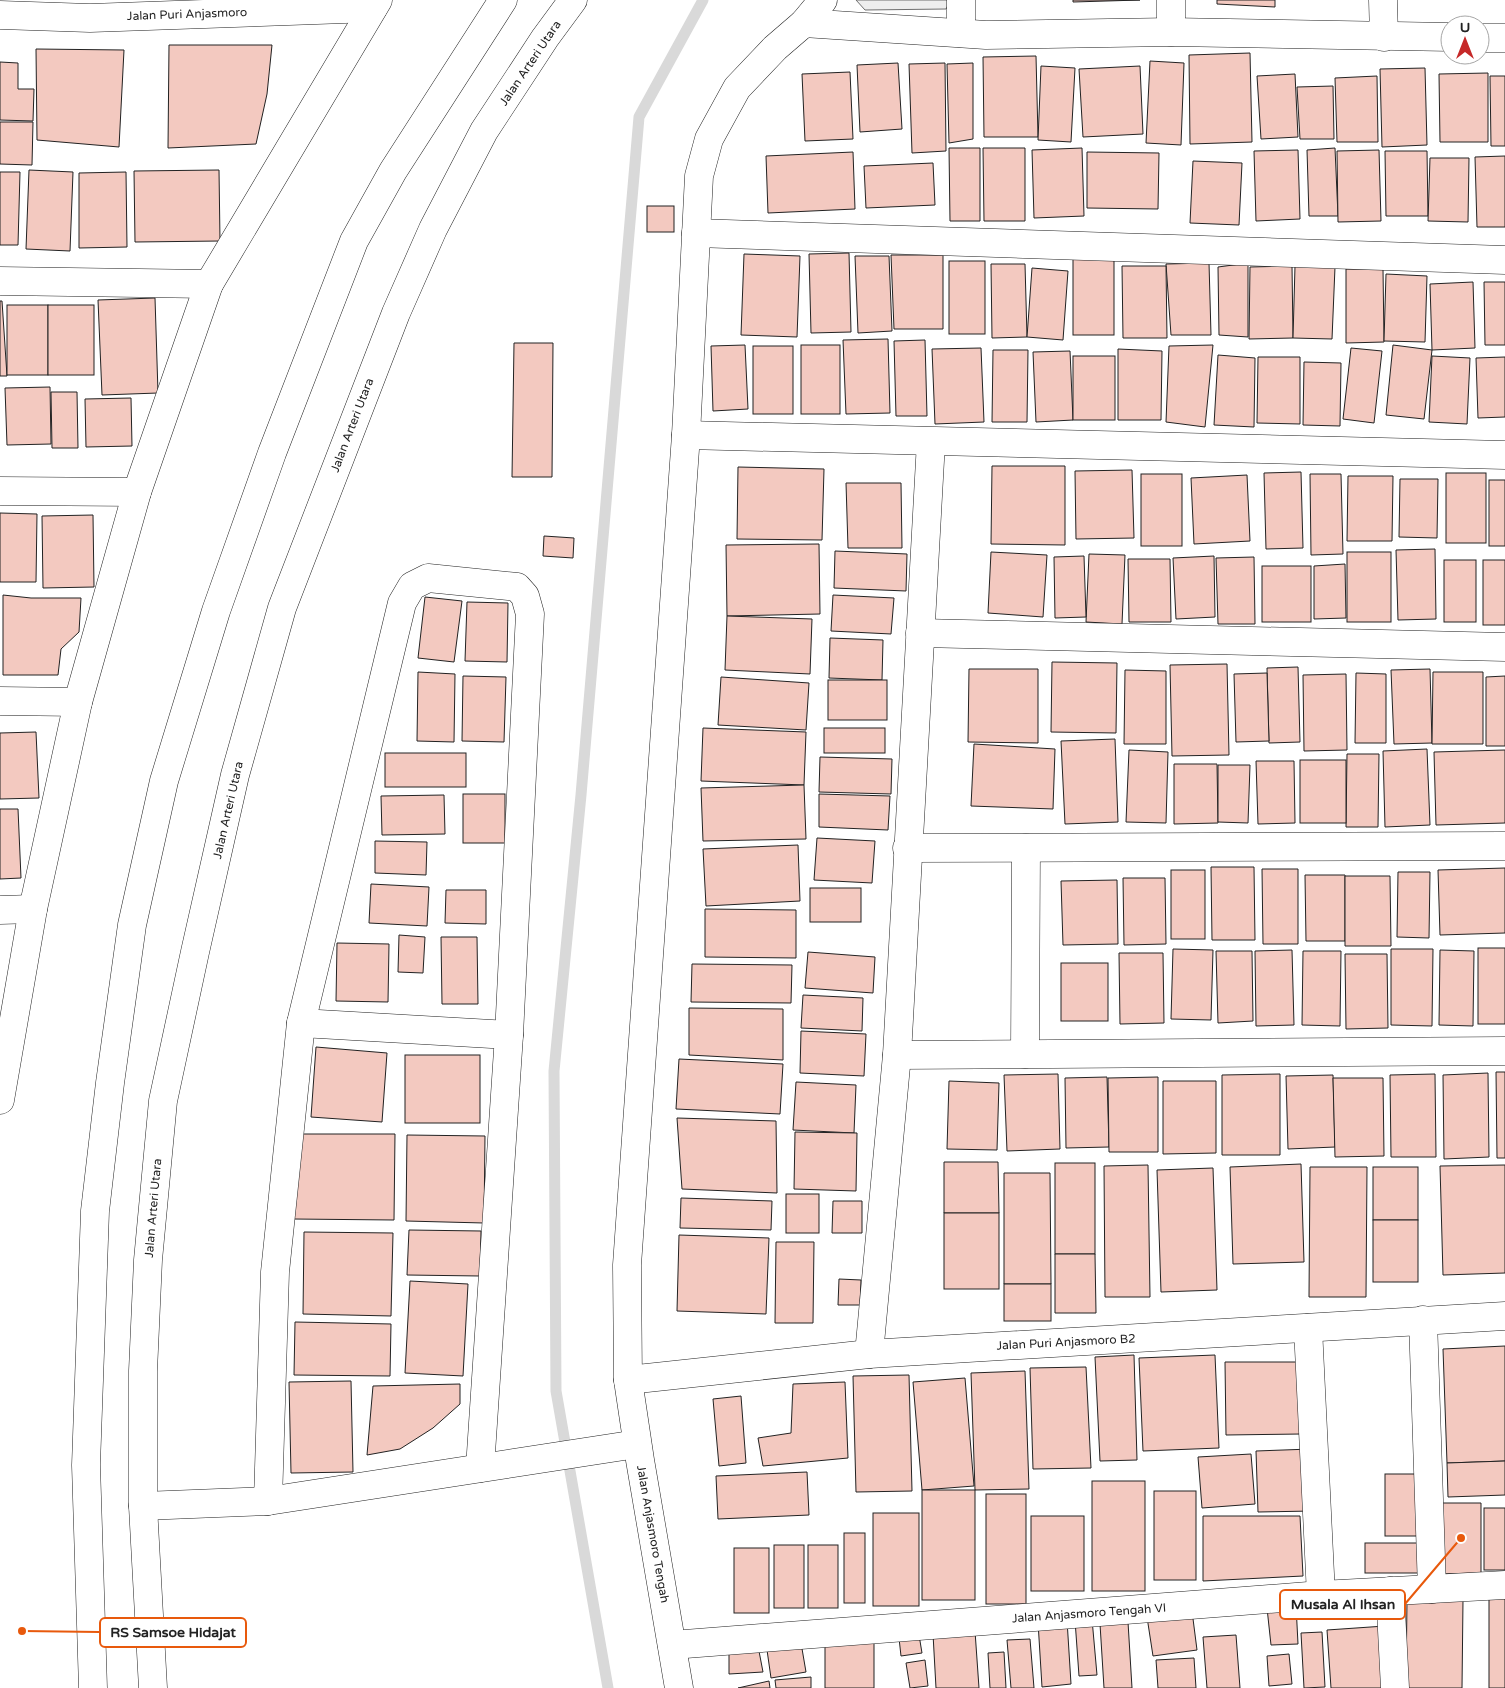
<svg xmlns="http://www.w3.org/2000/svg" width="1505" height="1688" font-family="'Varela Round',sans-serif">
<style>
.green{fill:#eee;stroke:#6f6f6f}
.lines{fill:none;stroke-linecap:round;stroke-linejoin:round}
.stream{stroke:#d9d9d9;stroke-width:11}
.building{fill:#f3c9c0;stroke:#222}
.minor-casing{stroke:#222;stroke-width:29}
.highway-casing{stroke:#222;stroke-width:29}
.minor{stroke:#fff;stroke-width:28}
.highway{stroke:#fff;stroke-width:28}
.labels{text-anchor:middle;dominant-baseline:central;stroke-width:4;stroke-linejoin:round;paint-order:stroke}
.street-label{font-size:12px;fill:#222;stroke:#fff}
.leader{fill:none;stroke:#e8590c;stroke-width:2}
.callout-dot{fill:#e8590c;stroke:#fff;stroke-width:2}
.callout{fill:#fff;stroke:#e8590c;stroke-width:2}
.callout-label{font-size:14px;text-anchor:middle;font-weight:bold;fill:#222}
</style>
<rect width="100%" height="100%" fill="#fff"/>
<path class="green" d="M856,0H951L946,9L865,10Z"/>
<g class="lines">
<path class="stream" d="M608,1688L556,1391L554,1071L581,795L639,117L703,0"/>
</g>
<g class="building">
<path d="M1073,0H1140L1073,2Z"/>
<path d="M1217,0H1275V7L1217,4Z"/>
<path d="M169,45H272L267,94L256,144L168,148Z"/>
<path d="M36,49L124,50L119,147L37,140Z"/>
<path d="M1250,53L1252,142L1190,144L1189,55Z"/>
<path d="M1036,56L1038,137H984L983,57Z"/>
<path d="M1150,61L1184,63L1181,145L1146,143Z"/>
<path d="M0,62L18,63V89H34L33,121L0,120Z"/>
<path d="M898,63L902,129L860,132L857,65Z"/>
<path d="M945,63L946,151L912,153L909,64Z"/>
<path d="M973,63V139L949,143L947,64Z"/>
<path d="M1041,66L1075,68L1071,142L1038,140Z"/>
<path d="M1140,66L1143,134L1083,137L1079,69Z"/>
<path d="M1425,68L1427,145L1382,147L1380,69Z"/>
<path d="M850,72L853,139L805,141L802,74Z"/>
<path d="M1488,73V142H1440L1439,74Z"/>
<path d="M1295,74L1298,137L1261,139L1257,76Z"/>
<path d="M1377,76L1378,142H1337L1335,78Z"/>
<path d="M1490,76H1505V146H1491Z"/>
<path d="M1333,86L1334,139H1300L1297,87Z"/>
<path d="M0,122H33L32,165L0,164Z"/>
<path d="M949,148H980V221H950Z"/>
<path d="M983,148H1025V221H984Z"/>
<path d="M1082,148L1084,216L1034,218L1032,150Z"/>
<path d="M1335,148L1338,216H1309L1307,150Z"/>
<path d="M1298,150L1300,219L1256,221L1254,151Z"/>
<path d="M1379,150L1381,221L1338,222L1337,151Z"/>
<path d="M1385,151H1427L1428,216H1386Z"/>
<path d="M853,152L855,209L768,213L766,156Z"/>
<path d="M1087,152L1159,153L1158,209L1087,208Z"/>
<path d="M1505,156V227H1477L1475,157Z"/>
<path d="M1430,158H1469L1468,222L1428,221Z"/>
<path d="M1193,161L1242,163L1239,225L1190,223Z"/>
<path d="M933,163L935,205L866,208L864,166Z"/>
<path d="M29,170L73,172L70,251L26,249Z"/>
<path d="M219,170L220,241L135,242L134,171Z"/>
<path d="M0,172H20L18,245H0Z"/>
<path d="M126,172L127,247L79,248V173Z"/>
<rect x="647" y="206" width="27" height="26"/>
<path d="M849,253L851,332L811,333L809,254Z"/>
<path d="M744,254L800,256L797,337L741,335Z"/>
<path d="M891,255H943V329H894Z"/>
<path d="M855,256H889L892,331L858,333Z"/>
<rect x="1073" y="259" width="41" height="76"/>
<rect x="949" y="261" width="36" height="73"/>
<path d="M1209,263L1211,335H1171L1166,264Z"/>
<path d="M1248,263V337L1219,335L1218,267Z"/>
<path d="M991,264H1025L1027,337L992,338Z"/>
<path d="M1122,266H1166L1167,338H1123Z"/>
<path d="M1292,266L1293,338L1249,339L1250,267Z"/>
<path d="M1295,266L1335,267L1332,339L1293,338Z"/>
<path d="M1032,268L1068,271L1063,340L1027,337Z"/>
<path d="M1346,269H1383L1384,342L1346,343Z"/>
<path d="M1386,274L1427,276L1425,342L1384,341Z"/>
<path d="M1473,282L1475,348L1432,350L1430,284Z"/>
<path d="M1484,282H1505V345H1485Z"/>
<path d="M155,298L158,393L102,395L98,300Z"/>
<path d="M0,301H2L7,376H0Z"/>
<rect x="7" y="305" width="41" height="70"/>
<rect x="48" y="305" width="46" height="70"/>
<path d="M888,339L890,413L846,414L843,340Z"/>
<path d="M925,340L927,416H896L894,341Z"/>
<path d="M514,343H553L552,477H512Z"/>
<path d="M745,345L748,409L713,411L711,346Z"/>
<rect x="801" y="345" width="39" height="69"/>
<path d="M1213,345L1205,427L1166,422L1169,346Z"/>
<path d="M1393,345L1432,350L1424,419L1386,415Z"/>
<rect x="753" y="346" width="40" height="68"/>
<path d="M981,348L984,422L935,424L932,349Z"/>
<path d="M1351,348L1382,351L1374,423L1343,419Z"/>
<path d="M1118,349L1162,351L1161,420H1118Z"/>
<path d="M993,350H1028L1027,422H992Z"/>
<path d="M1070,351L1073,420L1036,422L1033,352Z"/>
<path d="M1218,355L1255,358L1254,427L1214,425Z"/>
<rect x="1073" y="356" width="42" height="64"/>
<path d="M1432,356L1470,358L1467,424L1429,422Z"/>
<path d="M1258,357H1300V424L1257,423Z"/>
<path d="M1505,357V417L1478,418L1476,358Z"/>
<path d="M1304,362L1341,363L1340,426L1303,425Z"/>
<path d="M50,387L51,444L7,445L5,388Z"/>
<path d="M51,392H77L78,448H52Z"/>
<path d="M131,398L132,446L86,447L85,399Z"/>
<path d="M992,466H1065V545L991,544Z"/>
<path d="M738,467L824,469L822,540L737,539Z"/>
<path d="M1132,470L1134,538L1076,539L1075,471Z"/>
<path d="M1301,472L1303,548L1266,549L1264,473Z"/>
<rect x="1446" y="473" width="40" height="70"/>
<rect x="1141" y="474" width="41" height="72"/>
<path d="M1310,474H1341L1343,554L1311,555Z"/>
<path d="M1247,475L1250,541L1194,544L1191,478Z"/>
<path d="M1348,476H1393L1392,541H1347Z"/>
<path d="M1400,479H1438L1437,538L1399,537Z"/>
<rect x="1489" y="480" width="16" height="66"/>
<path d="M846,483H901L902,548H848Z"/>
<path d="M0,513L37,514L36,582H0Z"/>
<path d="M93,515L94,587L43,588L42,516Z"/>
<path d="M544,536L574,538L573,558L543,556Z"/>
<path d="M819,544L820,614L727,616L726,545Z"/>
<path d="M1435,549L1436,619L1398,620L1396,550Z"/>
<path d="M835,551L907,554L906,591L834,588Z"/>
<path d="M991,552L1047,555L1043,617L988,613Z"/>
<rect x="1347" y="552" width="44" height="70"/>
<path d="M1089,554L1125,555L1122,624L1086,622Z"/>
<path d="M1084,556L1086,617L1055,618L1054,557Z"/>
<path d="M1214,556L1215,617L1176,619L1173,558Z"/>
<path d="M1254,557L1255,624H1218L1216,558Z"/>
<path d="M1128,559H1170L1171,622H1129Z"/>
<rect x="1444" y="560" width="32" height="62"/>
<rect x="1483" y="560" width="22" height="65"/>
<path d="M1345,564L1346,618L1314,619V566Z"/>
<rect x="1262" y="566" width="49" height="56"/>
<path d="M3,595L31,598H81L79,632L61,649L58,675H3Z"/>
<path d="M833,595L894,598L891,634L831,631Z"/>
<path d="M425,597L462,601L454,662L418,658Z"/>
<path d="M467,602L508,603L507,662L465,661Z"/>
<path d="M727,616L812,619L810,674L725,670Z"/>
<path d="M830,638L883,640L882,680L829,678Z"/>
<path d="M1052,662L1117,663L1116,733L1051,732Z"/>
<path d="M1227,664L1229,755L1172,756L1170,665Z"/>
<path d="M1298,667L1300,742L1269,743L1267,668Z"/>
<path d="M969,669H1038V743L968,742Z"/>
<path d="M1430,669L1432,743L1394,744L1391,670Z"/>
<path d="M1125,670L1166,671V744H1124Z"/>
<path d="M418,672L455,674L454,742L417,741Z"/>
<path d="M1433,672H1483V744H1432Z"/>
<path d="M1267,673L1269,741L1236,742L1234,674Z"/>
<path d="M1356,673L1386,674V743H1355Z"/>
<path d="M1346,674L1347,750L1304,751L1303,675Z"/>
<path d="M463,676L506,677L504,742L462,741Z"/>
<path d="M1505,676V746H1486V677Z"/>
<path d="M721,677L809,683L806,730L718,725Z"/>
<rect x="828" y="680" width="59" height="40"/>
<path d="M703,728L806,732L804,785L701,781Z"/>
<rect x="824" y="728" width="61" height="25"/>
<path d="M36,732L39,798L0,799V733Z"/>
<path d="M1115,739L1118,822L1065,824L1061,741Z"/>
<path d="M974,744L1055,749L1053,809L971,806Z"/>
<path d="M1427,749L1430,825L1385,827L1383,751Z"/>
<path d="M1129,750L1168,752L1166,823L1126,822Z"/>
<path d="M1505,750V823L1436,825L1434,752Z"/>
<rect x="385" y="753" width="81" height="34"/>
<path d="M1347,754H1379L1378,827H1346Z"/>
<path d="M820,757L892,759L891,794L819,792Z"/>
<rect x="1300" y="760" width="46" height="63"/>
<path d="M1256,761H1294L1295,823L1258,824Z"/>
<path d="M1174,764H1217L1218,823L1174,824Z"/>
<path d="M1218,765H1250L1248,823L1218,822Z"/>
<path d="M804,785L806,839L703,841L701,788Z"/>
<rect x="463" y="794" width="42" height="49"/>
<path d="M819,794L890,796L888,830L819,827Z"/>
<path d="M444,795L445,834L382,835L381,796Z"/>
<path d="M0,809H18L21,878L0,879Z"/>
<path d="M817,838L875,841L872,883L814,880Z"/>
<path d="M375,841L427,842L426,875L375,873Z"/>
<path d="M798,845L800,901L706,906L703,849Z"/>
<path d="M1211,867H1254L1255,940H1212Z"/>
<path d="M1505,868V933L1440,935L1438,870Z"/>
<path d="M1262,869H1298V944H1263Z"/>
<rect x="1171" y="870" width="34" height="69"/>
<path d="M1398,872H1430L1429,938L1397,937Z"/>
<path d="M1305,875H1345V941H1306Z"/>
<path d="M1345,876H1390L1391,946H1345Z"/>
<path d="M1123,878H1165L1166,944L1124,945Z"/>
<path d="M1117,880L1118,944L1063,945L1061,881Z"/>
<path d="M371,884L429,887L427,926L369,923Z"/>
<rect x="810" y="888" width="51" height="34"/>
<path d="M446,890H486V924L445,923Z"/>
<path d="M705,909L796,910V958L705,957Z"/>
<path d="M399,935L425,937L423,973L398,972Z"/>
<path d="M441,937H477L478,1004H442Z"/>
<path d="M337,943L389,944L388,1002L336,1001Z"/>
<rect x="1478" y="948" width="27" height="76"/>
<path d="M1173,949L1213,950L1211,1020L1171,1019Z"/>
<path d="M1391,949H1433L1432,1026L1391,1025Z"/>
<path d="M1292,950L1294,1025L1256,1026L1255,951Z"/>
<path d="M1440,950L1474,951L1473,1026L1439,1025Z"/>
<path d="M1216,951H1252L1253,1021L1218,1023Z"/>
<path d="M1303,951H1341L1340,1026L1302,1025Z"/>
<path d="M808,952L875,957L873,993L805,988Z"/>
<path d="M1119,953H1163L1164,1023L1120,1024Z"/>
<path d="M1345,954H1387L1388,1028L1346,1029Z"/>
<rect x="1061" y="963" width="47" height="58"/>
<path d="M692,964L792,965L791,1003L691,1002Z"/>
<path d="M803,995L863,998L862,1031L801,1028Z"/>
<path d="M689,1008L783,1009V1060L689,1055Z"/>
<path d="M801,1031L866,1034L864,1076L800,1073Z"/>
<path d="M316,1047L387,1053L382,1122L311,1117Z"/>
<rect x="405" y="1055" width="75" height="68"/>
<path d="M679,1059L783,1064L780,1114L676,1109Z"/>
<path d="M1496,1072H1505V1158H1497Z"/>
<path d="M1488,1073L1489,1157L1444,1159L1443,1075Z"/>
<path d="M1058,1074L1060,1149L1007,1151L1004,1075Z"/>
<path d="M1280,1074V1155H1222V1075Z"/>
<path d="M1435,1074L1436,1157H1391L1390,1075Z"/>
<path d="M1333,1075L1335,1147L1288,1149L1286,1076Z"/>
<path d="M1107,1077L1109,1147L1066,1148L1065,1078Z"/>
<path d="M1158,1077V1152H1109L1108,1078Z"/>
<path d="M1333,1078H1383L1384,1156L1335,1157Z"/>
<path d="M949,1081L999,1083L997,1150L947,1149Z"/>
<path d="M1163,1081H1216V1153L1163,1154Z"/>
<path d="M796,1082L856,1085L854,1133L793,1130Z"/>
<path d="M677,1118L776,1121L777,1193L682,1189Z"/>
<path d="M795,1132L857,1133L856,1191L794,1189Z"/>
<path d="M293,1134H395L394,1220L293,1219Z"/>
<path d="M407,1135L485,1136L484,1223L406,1221Z"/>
<path d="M944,1162H998L999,1213H944Z"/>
<rect x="1055" y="1163" width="40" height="91"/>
<path d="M1301,1164L1304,1262L1233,1264L1230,1167Z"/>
<path d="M1148,1165L1150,1297H1105L1104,1166Z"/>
<path d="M1505,1165V1273L1443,1275L1440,1166Z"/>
<path d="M1310,1167H1367L1366,1297H1309Z"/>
<rect x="1373" y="1167" width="45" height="53"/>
<path d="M1213,1168L1217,1290L1161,1292L1157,1170Z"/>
<path d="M1004,1173H1050L1051,1284H1004Z"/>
<rect x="786" y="1194" width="33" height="39"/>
<path d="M681,1198L772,1201L771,1230L680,1228Z"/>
<path d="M833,1201H862V1233H832Z"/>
<rect x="944" y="1213" width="55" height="76"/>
<rect x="1373" y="1220" width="45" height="62"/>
<path d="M409,1230L481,1231L480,1276L407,1275Z"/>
<path d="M304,1232L393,1233L391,1316L303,1314Z"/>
<path d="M679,1235L769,1238L766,1314L677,1311Z"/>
<path d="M776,1242H814L813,1323H775Z"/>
<path d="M1055,1254H1095L1096,1313H1055Z"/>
<path d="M839,1279L861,1280L860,1305H838Z"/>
<path d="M410,1281L468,1284L463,1376L405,1373Z"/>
<rect x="1004" y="1284" width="47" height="37"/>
<path d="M295,1322L391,1324L390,1376L294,1375Z"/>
<path d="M1505,1346V1461L1447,1463L1443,1349Z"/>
<path d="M1134,1355L1137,1460L1100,1461L1095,1357Z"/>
<path d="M1215,1355L1219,1448L1143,1451L1139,1358Z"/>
<path d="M1225,1362H1300L1301,1434L1226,1435Z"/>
<path d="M1086,1367L1091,1468L1033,1469L1030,1368Z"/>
<path d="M1025,1371L1029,1489L975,1490L971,1373Z"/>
<path d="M909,1375L912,1491L856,1492L853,1376Z"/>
<path d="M965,1378L974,1486L922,1490L913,1382Z"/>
<path d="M351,1381L353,1472L291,1473L289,1382Z"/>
<path d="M845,1382L848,1458L763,1466L758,1438L791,1433L793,1384Z"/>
<path d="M460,1384V1404L433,1428L400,1449L367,1455L373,1386Z"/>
<path d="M741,1396L746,1463L719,1466L713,1399Z"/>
<path d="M1311,1449L1313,1511L1258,1512L1256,1451Z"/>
<path d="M1251,1454L1255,1504L1202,1508L1198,1457Z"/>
<path d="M1505,1461V1495L1448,1497L1447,1463Z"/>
<path d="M807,1472L809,1515L718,1519L716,1476Z"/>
<rect x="1385" y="1474" width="33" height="62"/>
<rect x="1092" y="1481" width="53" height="110"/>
<rect x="922" y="1490" width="53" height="110"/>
<rect x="1154" y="1491" width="42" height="89"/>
<rect x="986" y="1494" width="40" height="110"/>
<path d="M1441,1503H1481V1573L1441,1574Z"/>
<rect x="1484" y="1508" width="21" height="62"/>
<rect x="873" y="1513" width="46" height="93"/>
<rect x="1031" y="1516" width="53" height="75"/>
<path d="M1203,1516H1300L1303,1576L1203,1581Z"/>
<rect x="844" y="1533" width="21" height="70"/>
<rect x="1365" y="1543" width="55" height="30"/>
<rect x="774" y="1545" width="30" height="63"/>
<rect x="808" y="1545" width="30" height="63"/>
<rect x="734" y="1548" width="35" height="65"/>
<rect x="1489" y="1595" width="16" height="93"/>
<path d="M1407,1599L1463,1600L1462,1688H1406Z"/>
<path d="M1296,1605L1298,1644L1271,1645L1267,1608Z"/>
<path d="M1192,1611L1197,1650L1153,1656L1147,1617Z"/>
<path d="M1092,1619L1097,1675L1079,1676L1075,1620Z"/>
<path d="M1067,1620L1071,1684L1042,1687L1038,1622Z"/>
<path d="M1128,1622L1132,1688H1104L1100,1624Z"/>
<path d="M1385,1626L1389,1688H1331L1327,1630Z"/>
<path d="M975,1631L979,1688H936L933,1634Z"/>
<path d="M1322,1632L1325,1687L1304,1688L1301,1633Z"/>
<path d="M919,1635L922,1653L901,1656L899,1638Z"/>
<path d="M1236,1635L1240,1688H1207L1203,1637Z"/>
<path d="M800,1637L806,1672L771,1678L766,1643Z"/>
<rect x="825" y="1637" width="49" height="51"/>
<path d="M1030,1639L1034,1688H1011L1007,1640Z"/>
<path d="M758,1646L763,1672L729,1674V1649Z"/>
<path d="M1004,1652L1006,1688H990L988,1653Z"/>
<path d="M1289,1654L1292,1684L1269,1686L1267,1656Z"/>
<path d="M1194,1658L1196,1688H1158L1156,1660Z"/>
<path d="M925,1660L928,1686L910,1688L906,1663Z"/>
<path d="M811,1677V1688H776L775,1680Z"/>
<path d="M769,1681L770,1688H738Z"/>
</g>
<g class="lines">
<g class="minor-casing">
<g id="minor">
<path d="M1383,0L1384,37"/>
<path d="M0,15L90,18L373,8"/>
<path d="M804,23L986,35L1171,32L1450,37"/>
<path d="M1171,32V0"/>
<path d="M961,33V0"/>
<path d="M1480,38H1505"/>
<path d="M696,233L1505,260"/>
<path d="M0,281L209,284"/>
<path d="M686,435L1505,455"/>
<path d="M0,491L137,492"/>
<path d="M920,633L1505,647"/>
<path d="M0,701L78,702"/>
<path d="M907,848L1505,846"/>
<path d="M0,910L33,909"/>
<path d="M301,1023L509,1035"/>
<path d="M1025,1054L1026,848"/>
<path d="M897,1055L1505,1051"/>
<path d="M0,1100L33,909L78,702L137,492L209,284L378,0"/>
<path d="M1423,1320L1432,1589"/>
<path d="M1308,1328L1321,1595"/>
<path d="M869,1354L897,1055L931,442"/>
<path d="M628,1380L869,1354L1505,1316"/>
<path d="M268,1501L275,1272L301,1023L402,603L412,586L428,578L517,587L525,596L530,614L509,1035L480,1468"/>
<path d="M143,1506L268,1501L637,1444"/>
<path d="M1390,1591L1395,1688"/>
<path d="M672,1645L1321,1595L1505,1585"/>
<path d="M679,1688L640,1460L628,1380L627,1265L686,435L699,176L709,139L737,88L775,48L804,23L823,0"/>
</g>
</g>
<g class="highway-casing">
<g id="highway">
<path d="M93,1688L86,1465L95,1211L110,1083L132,925L164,781L216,611L272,453L354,241L393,171L503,0"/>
<path d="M153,1688L143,1506V1371L148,1260L163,1101L195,952L235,775L282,608L396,313L433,229L484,131L545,38L573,0"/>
</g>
</g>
<use href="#minor" class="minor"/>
<use href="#highway" class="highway"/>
</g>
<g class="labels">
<g class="street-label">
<text transform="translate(187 14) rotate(-2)">Jalan Puri Anjasmoro</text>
<text transform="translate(530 63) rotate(-56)">Jalan Arteri Utara</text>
<text transform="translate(352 425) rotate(-69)">Jalan Arteri Utara</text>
<text transform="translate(228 810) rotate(-77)">Jalan Arteri Utara</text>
<text transform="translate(153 1208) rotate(-85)">Jalan Arteri Utara</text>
<text transform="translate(1066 1342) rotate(-3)">Jalan Puri Anjasmoro B2</text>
<text transform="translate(653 1534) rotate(80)">Jalan Anjasmoro Tengah</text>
<text transform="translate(1089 1613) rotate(-4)">Jalan Anjasmoro Tengah VI</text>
</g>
</g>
<path class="leader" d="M1461 1538L1405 1604M22 1631L100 1632"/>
<g class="callout-dot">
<circle cx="1461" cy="1538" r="5"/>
<circle cx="22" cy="1631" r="5"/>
</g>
<g class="callout">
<rect x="1280" y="1590" width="125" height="29" rx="5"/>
<rect x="100" y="1618" width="146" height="29" rx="5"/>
</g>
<g class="callout-label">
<text x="1343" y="1609">Musala Al Ihsan</text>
<text x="173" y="1637">RS Samsoe Hidajat</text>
</g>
<g transform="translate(1465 40)"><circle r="24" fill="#ffffff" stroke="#a7a7a7"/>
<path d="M0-4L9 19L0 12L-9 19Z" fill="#c62828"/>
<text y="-8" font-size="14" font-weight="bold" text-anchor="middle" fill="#222222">U</text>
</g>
</svg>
